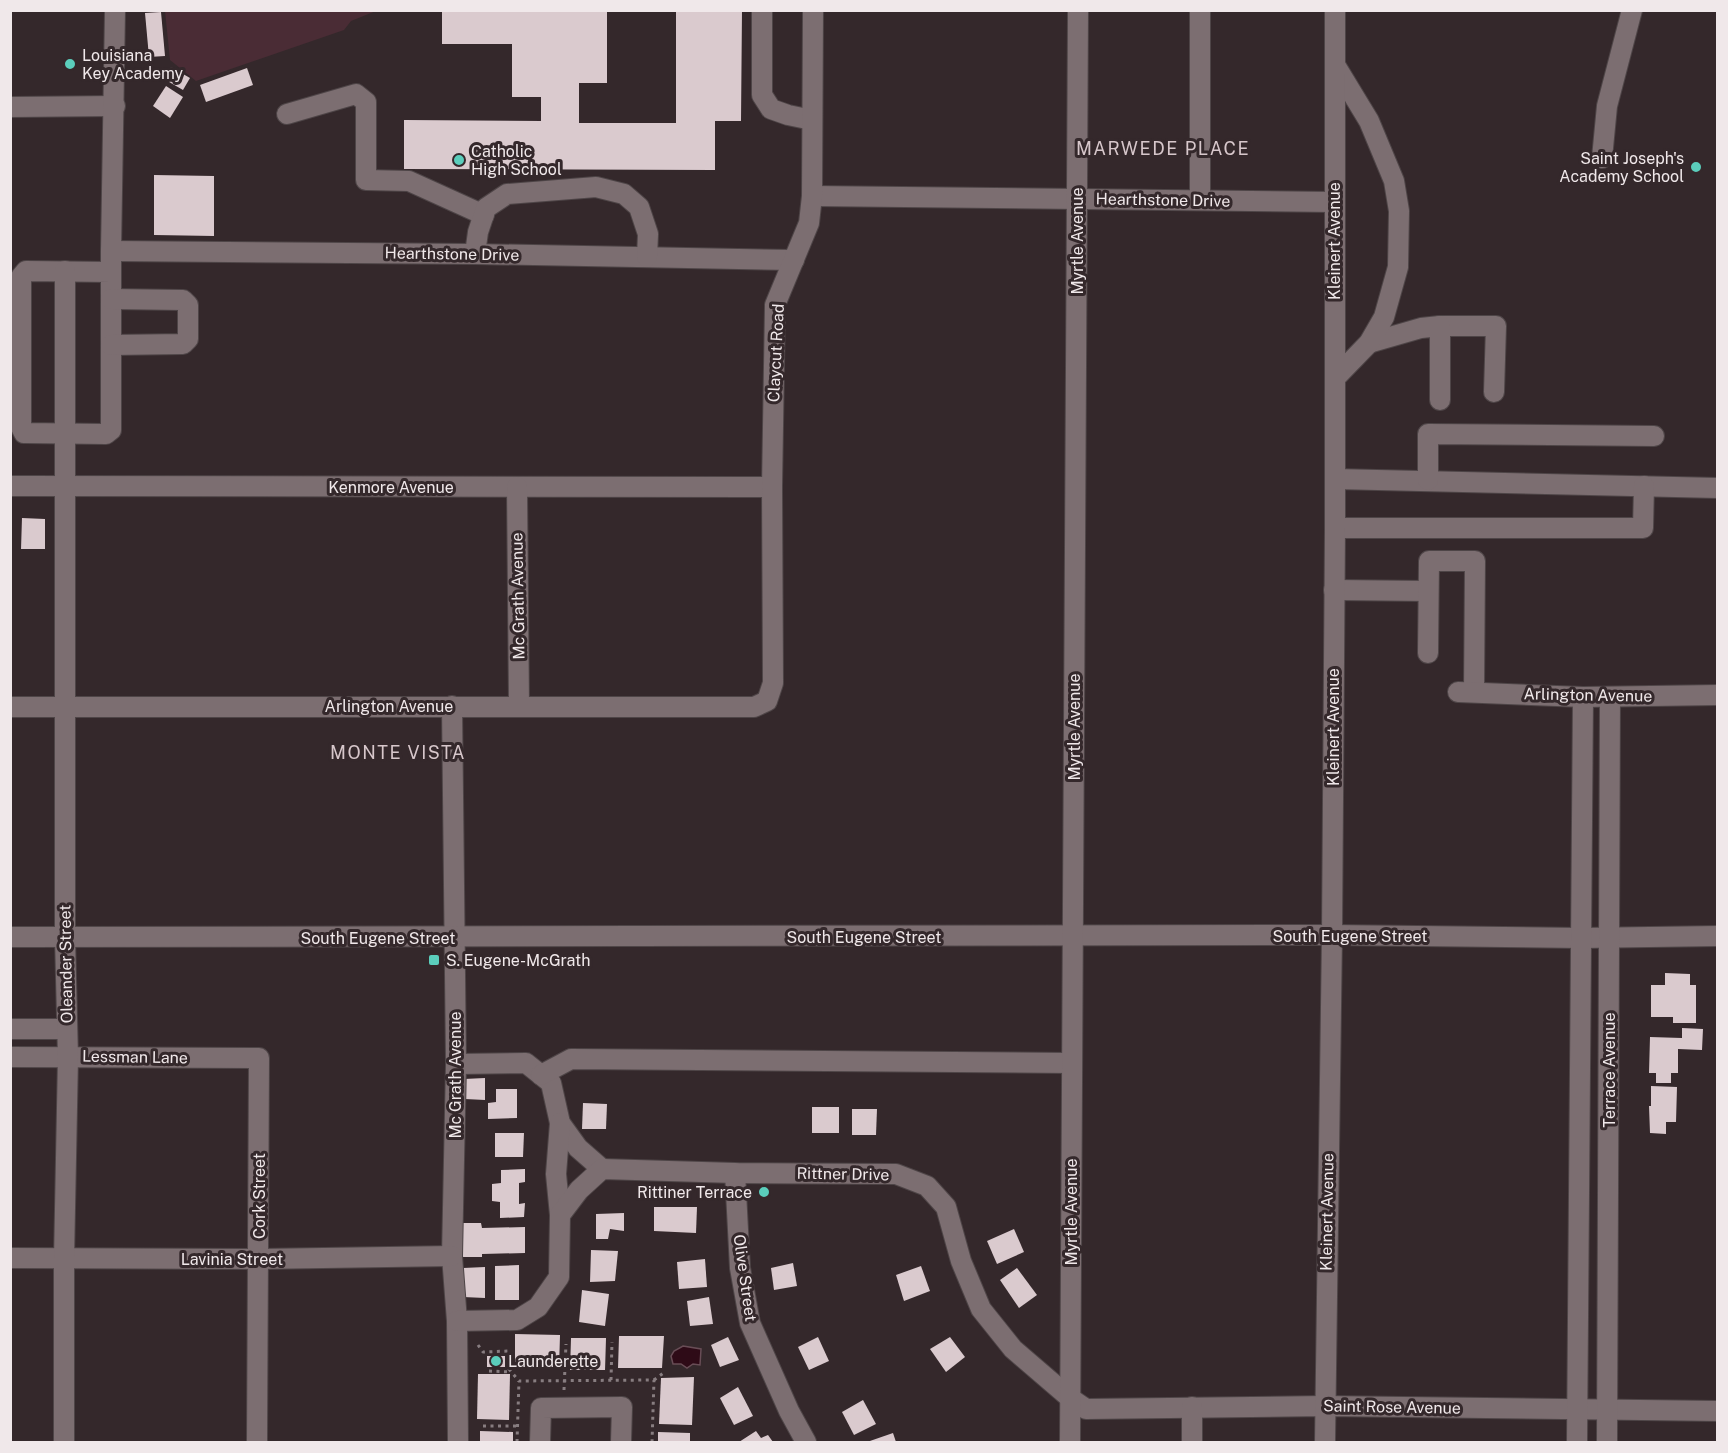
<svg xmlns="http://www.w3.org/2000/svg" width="1728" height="1453" font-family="'Public Sans',sans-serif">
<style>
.green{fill:#4a2c35}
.water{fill:#2e0b17;stroke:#684d56;stroke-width:1.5}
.building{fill:#dacace}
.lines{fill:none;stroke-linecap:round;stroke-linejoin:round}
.minor-casing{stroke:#4e4547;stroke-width:22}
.path{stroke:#877d80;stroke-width:3;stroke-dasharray:3 4.5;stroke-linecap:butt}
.minor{stroke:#7c6e71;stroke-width:20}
.poi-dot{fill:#5bcebc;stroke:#34282b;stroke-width:2}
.labels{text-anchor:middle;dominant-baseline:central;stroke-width:6;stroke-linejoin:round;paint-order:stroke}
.poi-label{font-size:16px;fill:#f0e8ea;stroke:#34282b;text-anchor:start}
.street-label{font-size:16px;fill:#f0e8ea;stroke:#34282b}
.neighbourhood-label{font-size:18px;letter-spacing:1.5px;fill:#d7c7cb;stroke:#34282b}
</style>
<rect width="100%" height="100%" fill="#34282b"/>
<path class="green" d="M165,11V10L376,11L351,21L344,30L196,81L170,60Z"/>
<path class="water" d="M683,1346L701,1349L700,1365L693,1364L687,1368L681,1364H673L671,1356L674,1351Z"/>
<g class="building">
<path d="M442,10H607V83H579V123H676V10H742L741,121H715V170L404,169V120L541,121V97H512V44H442Z"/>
<path d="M161,12L165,56L149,57L145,13Z"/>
<path d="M171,67L190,78L183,90L164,79Z"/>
<path d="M247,68L253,85L206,102L200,85Z"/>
<path d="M166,86L183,97L170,118L153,106Z"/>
<path d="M154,175L214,176V236L154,235Z"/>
<path d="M22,518L45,519V549H21Z"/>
<path d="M1665,973L1690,974V985H1696V1023H1673V1017H1651V985H1665Z"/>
<path d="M1682,1028L1703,1029L1702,1050L1678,1049V1073H1671V1083H1656V1073H1649L1650,1037L1682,1038Z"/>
<path d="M485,1078V1100L465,1099L464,1079Z"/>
<path d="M1651,1086L1677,1087L1676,1122H1666V1134L1650,1133L1649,1106H1651Z"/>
<path d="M496,1089H517V1118L488,1119V1103L496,1102Z"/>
<path d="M583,1103L607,1104L606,1129H582Z"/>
<rect x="812" y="1107" width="27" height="26"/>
<path d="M852,1109H877L876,1135H852Z"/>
<path d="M495,1133H524L523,1157H495Z"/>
<path d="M525,1169V1182L519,1183V1204L525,1203L524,1217L500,1218V1202L492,1201V1184L501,1183V1170Z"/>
<path d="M654,1207H697L696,1233L654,1231Z"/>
<path d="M624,1213V1231L610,1229L608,1239H596V1214Z"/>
<path d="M462,1223H481L482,1228L525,1227V1253L482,1254V1257H462Z"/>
<path d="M1014,1229L1024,1252L997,1264L987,1241Z"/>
<path d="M591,1250L618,1251L615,1281L590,1282Z"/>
<path d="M705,1259L707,1287L679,1289L677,1262Z"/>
<path d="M793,1263L797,1286L774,1290L771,1268Z"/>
<path d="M519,1265V1300H495V1266Z"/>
<path d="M921,1266L930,1291L904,1301L896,1275Z"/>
<path d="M485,1267V1298L463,1297V1268Z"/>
<path d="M1017,1268L1037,1295L1019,1308L1000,1280Z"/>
<path d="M582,1290L609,1294L605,1326L579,1322Z"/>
<path d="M709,1297L713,1324L690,1326L687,1301Z"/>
<path d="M515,1334L560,1335L559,1368L515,1367Z"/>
<path d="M619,1336H664L662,1368H618Z"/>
<path d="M728,1337L739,1360L720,1367L711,1345Z"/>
<path d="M818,1337L829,1361L809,1370L798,1347Z"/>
<path d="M950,1337L965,1357L946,1372L930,1349Z"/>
<path d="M571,1338H606L605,1370H570Z"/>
<rect x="487" y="1356" width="18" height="11"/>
<path d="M478,1374H510L509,1420L477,1419Z"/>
<path d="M694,1377L692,1425L659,1424L661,1378Z"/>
<path d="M738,1387L753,1416L734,1425L720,1398Z"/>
<path d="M863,1400L876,1424L854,1435L842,1412Z"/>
<path d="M480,1431L513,1432V1442H480Z"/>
<path d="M756,1431L761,1438L768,1435L773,1442H739Z"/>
<path d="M658,1432L690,1433V1442H658Z"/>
<path d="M893,1433L896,1442H867Z"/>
</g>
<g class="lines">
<g class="minor-casing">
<g id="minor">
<path d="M762,10V95L771,109L788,115L812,120"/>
<path d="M10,107L115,106"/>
<path d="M287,114L356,94L366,102V180L409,181L484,215"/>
<path d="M1602,158L1607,106L1632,10"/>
<path d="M812,196L1334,202"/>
<path d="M1200,200V10"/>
<path d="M111,251L475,254L794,260"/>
<path d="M475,254L478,232L486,208L507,194L596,187L624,194L639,207L648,234L647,257"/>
<path d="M111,272L26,271L21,277V427L24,433L106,434L111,430V251L115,10"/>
<path d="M111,299L183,300L188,305V339L183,344L111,345"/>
<path d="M1440,326H1496L1494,392"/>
<path d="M1369,343L1421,328L1440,326V400"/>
<path d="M1335,378L1369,343L1384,317L1398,267L1399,211L1394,181L1369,121L1335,65"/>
<path d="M1335,479L1718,488"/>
<path d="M1428,480V434L1654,436"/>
<path d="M10,486L772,487"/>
<path d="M517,487L519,706"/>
<path d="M1335,528H1643L1644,486"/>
<path d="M1334,590L1428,591"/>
<path d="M1428,653L1429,561H1475L1474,692"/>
<path d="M1458,692L1583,697L1718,695"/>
<path d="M452,706L456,1064L452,1256L457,1321L458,1442"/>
<path d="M10,707H754L767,701L773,683L772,487L775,305L809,223L812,196L813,10"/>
<path d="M10,937L1332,935L1581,938L1718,936"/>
<path d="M10,1029H67"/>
<path d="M10,1057L259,1058L257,1442"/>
<path d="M456,1064L526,1063L551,1083L560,1123L578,1148L602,1169"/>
<path d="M541,1075L571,1059L1072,1063"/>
<path d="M560,1123L556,1174L560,1215"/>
<path d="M735,1173L740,1268L750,1323L789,1411L806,1442"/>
<path d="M10,1258L259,1259L452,1256"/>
<path d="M457,1321L517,1320L538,1307L559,1277L560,1215L579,1190L602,1169L735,1173L896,1174L927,1186L946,1207L961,1261L981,1309L1013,1349L1070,1398L1086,1409L1324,1406L1718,1411"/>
<path d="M64,1442V1259L68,1057L65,938V271"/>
<path d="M540,1442L541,1408L622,1407L621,1442"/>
<path d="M1070,1442L1078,10"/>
<path d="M1192,1442V1407"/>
<path d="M1325,1442L1332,935L1335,528V10"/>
<path d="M1577,1442L1583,697"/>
<path d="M1607,1442L1610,697"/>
</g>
</g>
<g class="path">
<path d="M478,1345L483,1352L509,1351V1369L519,1381L654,1380L652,1442"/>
<path d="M489,1371L511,1372"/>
<path d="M611,1380L612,1342"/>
<path d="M654,1380L666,1371"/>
<path d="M564,1390L566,1344"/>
<path d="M483,1426H518"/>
<path d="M517,1442L519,1381"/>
</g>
<use href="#minor" class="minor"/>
</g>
<g class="poi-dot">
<circle cx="70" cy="64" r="6"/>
<circle cx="459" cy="160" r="6"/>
<circle cx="1696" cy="167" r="6"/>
<rect x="428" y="954" width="12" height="12" rx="3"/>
<circle cx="764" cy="1192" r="6"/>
<circle cx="496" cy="1361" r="6"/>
</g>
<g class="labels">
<g class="poi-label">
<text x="82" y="55">Louisiana<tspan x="82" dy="18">Key Academy</tspan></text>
<text x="471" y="151">Catholic<tspan x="471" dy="18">High School</tspan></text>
<text x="1684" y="158" text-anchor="end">Saint Joseph's<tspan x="1684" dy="18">Academy School</tspan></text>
<text x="446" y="960">S. Eugene-McGrath</text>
<text x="752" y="1192" text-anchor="end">Rittiner Terrace</text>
<text x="508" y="1361">Launderette</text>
</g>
<g class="street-label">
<text transform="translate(1163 200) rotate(1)">Hearthstone Drive</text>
<text transform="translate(1077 241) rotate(-90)">Myrtle Avenue</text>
<text transform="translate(1334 241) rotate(-90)">Kleinert Avenue</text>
<text transform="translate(452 254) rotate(1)">Hearthstone Drive</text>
<text transform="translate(776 353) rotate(-87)">Claycut Road</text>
<text x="391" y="487">Kenmore Avenue</text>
<text transform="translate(518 596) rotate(-91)">Mc Grath Avenue</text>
<text transform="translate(1588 695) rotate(1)">Arlington Avenue</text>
<text x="389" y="706">Arlington Avenue</text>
<text transform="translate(1074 727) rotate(-90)">Myrtle Avenue</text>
<text transform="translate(1333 727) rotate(-90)">Kleinert Avenue</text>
<text x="1350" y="936">South Eugene Street</text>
<text x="864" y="937">South Eugene Street</text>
<text x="378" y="938">South Eugene Street</text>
<text transform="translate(66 964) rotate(-91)">Oleander Street</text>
<text transform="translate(135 1057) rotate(1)">Lessman Lane</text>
<text transform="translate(1609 1070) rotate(-90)">Terrace Avenue</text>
<text transform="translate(455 1075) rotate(-90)">Mc Grath Avenue</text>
<text transform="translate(843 1174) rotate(1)">Rittner Drive</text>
<text transform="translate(259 1196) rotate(-90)">Cork Street</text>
<text transform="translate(1071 1212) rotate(-90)">Myrtle Avenue</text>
<text transform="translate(1327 1212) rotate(-89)">Kleinert Avenue</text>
<text x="232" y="1259">Lavinia Street</text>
<text transform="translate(745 1278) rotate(82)">Olive Street</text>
<text transform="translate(1392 1407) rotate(1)">Saint Rose Avenue</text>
</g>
<g class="neighbourhood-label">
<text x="1163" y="148">MARWEDE PLACE</text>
<text x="398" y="752">MONTE VISTA</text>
</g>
</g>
<rect width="1728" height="1453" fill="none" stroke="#f0e8ea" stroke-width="24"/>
</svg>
